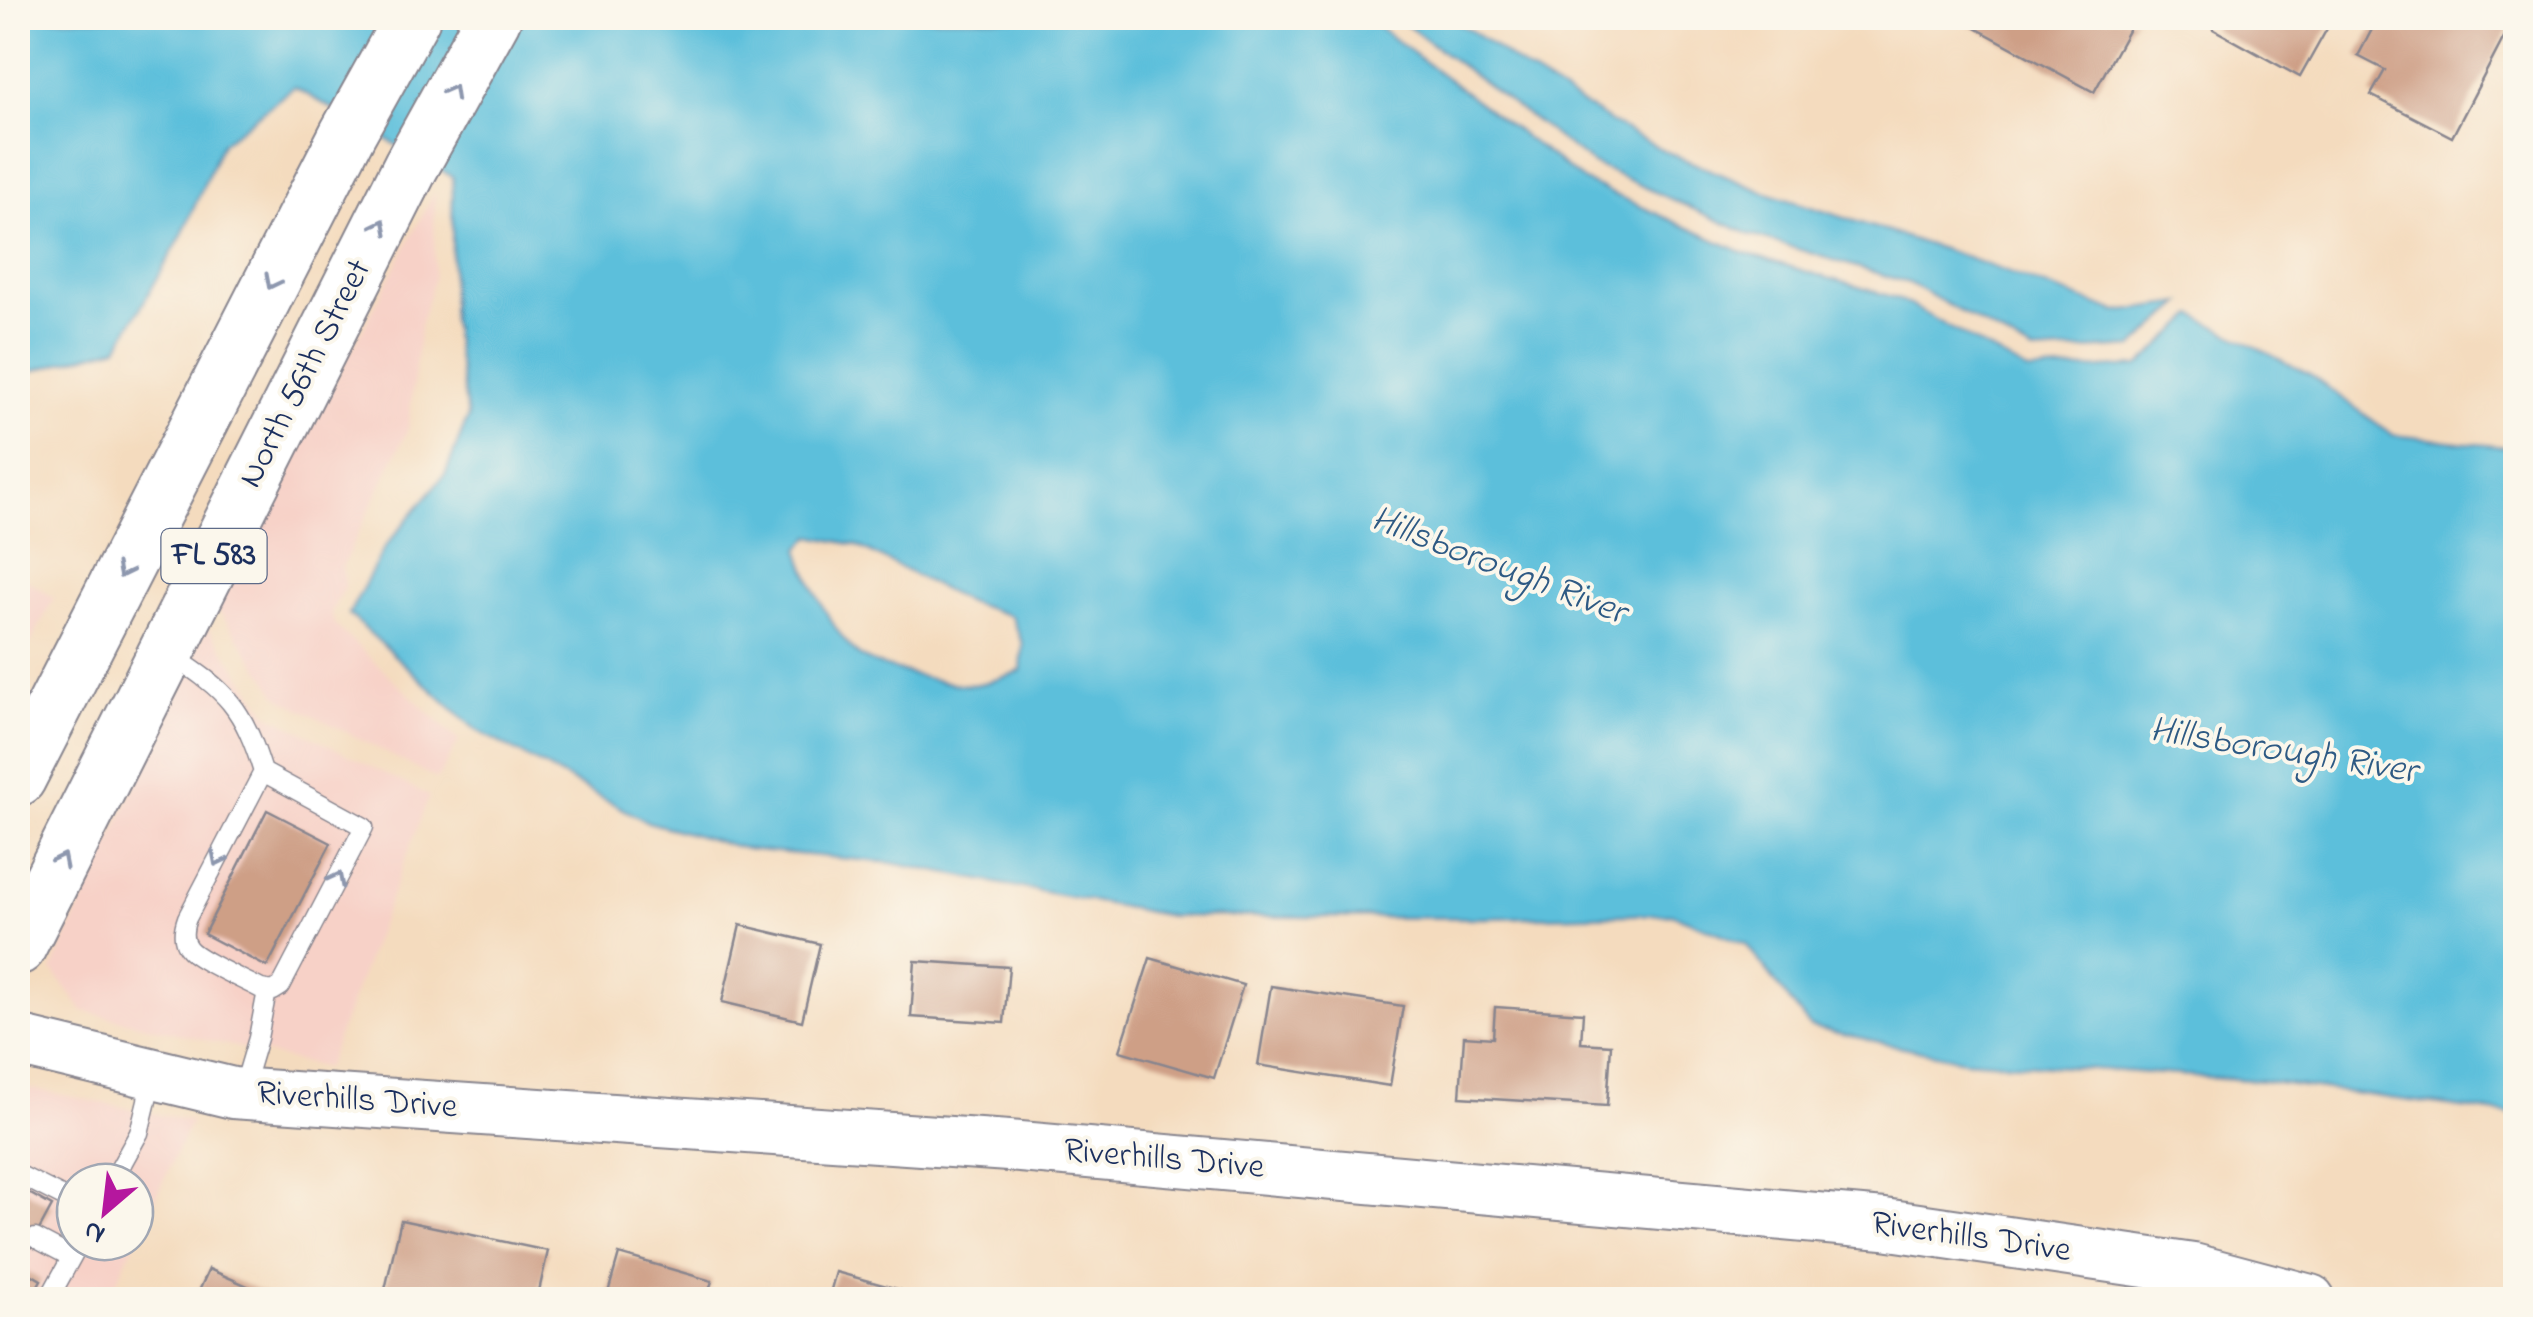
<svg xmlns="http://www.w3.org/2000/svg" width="2533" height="1317" font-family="'Indie Flower',sans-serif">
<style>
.built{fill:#f7d1c7}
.water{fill:#5cbfdb;stroke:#3c779c;stroke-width:2.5;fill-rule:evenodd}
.building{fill:#ce9f86}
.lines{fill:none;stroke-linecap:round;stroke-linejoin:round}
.lane-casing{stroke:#88858e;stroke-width:21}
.secondary-casing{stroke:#88858e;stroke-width:54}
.primary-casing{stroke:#88858e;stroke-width:59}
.lane{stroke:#fff;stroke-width:18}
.secondary{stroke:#fff;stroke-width:50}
.primary{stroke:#fff;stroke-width:55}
.oneway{stroke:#8d97ae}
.labels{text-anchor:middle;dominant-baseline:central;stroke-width:8;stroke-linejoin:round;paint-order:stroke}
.shield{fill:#fbf7ec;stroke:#5e6b89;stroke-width:2.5}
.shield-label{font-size:32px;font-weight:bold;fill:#1b2f5e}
.street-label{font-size:35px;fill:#1b2f5e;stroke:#fbf7ec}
.water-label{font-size:38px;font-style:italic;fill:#2e5a84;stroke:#fbf7ec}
</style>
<rect width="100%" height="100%" fill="#fbf7ec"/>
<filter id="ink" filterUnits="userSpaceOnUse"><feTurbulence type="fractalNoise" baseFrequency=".01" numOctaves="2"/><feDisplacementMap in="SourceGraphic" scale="20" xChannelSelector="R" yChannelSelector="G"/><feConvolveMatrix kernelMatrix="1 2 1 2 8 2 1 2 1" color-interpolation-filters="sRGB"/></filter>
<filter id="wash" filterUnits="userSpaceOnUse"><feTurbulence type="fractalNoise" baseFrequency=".0048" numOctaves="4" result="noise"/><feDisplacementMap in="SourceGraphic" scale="40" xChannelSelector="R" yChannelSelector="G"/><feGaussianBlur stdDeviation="2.25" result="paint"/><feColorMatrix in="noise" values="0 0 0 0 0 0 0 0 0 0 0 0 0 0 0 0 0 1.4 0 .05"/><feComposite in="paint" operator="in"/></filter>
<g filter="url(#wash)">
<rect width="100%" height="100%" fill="#f4dbbe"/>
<g class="built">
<path d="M435,191L434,277L420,326L408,429L342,567L345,585L331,612L334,624L459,741L437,779L280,698L222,615L216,609Z"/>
<path d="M18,574L54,598L18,667Z"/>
<path d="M207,626L268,714L429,796L326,1068L83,1011L52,970Z"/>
<path d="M18,1086L191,1121L135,1241V1182H75V1242H135L108,1299H18Z"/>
</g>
<g class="water">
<path d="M18,18H1366L1584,181L1744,253L1899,299L2028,372L2139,366L2194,315L2310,375L2393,435L2515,448V1115L2264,1081L1964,1060L1810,1027L1746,944L1672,914L1485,918L1170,916L892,863L746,849L648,822L476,730L349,614L385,547L446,473L468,417L451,319L453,177L294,87L222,143L181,237L118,347L18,375ZM811,536L856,545L965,601L1011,616L1023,644L1021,671C1005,676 986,685 969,685C949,685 874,667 859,655C833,634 808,580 799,549Z"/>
<path d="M1397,18H1447L1472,31L1525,69L1619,127L1669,153L1764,192L1951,252L2117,312L2182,303L2134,347L2033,353L1909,283L1751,235L1593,164Z"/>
</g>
<g id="blocks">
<g class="building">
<path d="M1957,18H2135L2094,92Z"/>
<path d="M2219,18H2333L2300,77L2213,29Z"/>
<path d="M2378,18H2514L2452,137L2371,95L2385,70L2358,56Z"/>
<path d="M267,810L331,843L267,967L204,934Z"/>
<path d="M740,925L820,944L802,1021L722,1002Z"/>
<path d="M1150,958L1243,985L1214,1078L1120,1051Z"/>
<path d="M915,961L1009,967L1004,1023L911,1017Z"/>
<path d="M1271,986L1403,1006L1390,1086L1258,1065Z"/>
<path d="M1495,1007L1583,1013L1581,1043L1611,1045L1607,1106L1460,1097L1464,1036L1493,1038Z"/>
<path d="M18,1187L52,1206L19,1267L41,1280L30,1300H18Z"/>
<path d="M401,1220L548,1251L537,1300H408L384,1294Z"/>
<path d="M619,1254L712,1281L706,1300H606Z"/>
<path d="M209,1269L279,1300H195Z"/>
<path d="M836,1272L930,1298V1300H828Z"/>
</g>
</g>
</g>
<g filter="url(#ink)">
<use href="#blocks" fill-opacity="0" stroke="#88858e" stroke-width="2.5"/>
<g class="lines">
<g class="lane-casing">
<g id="lane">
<path d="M171,655C227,691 243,707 263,772L187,918C183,929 181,940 189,949C198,960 246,981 261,989L273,991L281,986L364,827L263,772"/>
<path d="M242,1092L258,1038L267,991"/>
<path d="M18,1174L75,1203"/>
<path d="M112,1182L139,1133L153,1076"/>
<path d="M35,1238L71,1257"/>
<path d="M48,1300L80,1242"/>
</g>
</g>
<g class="secondary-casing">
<path id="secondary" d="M18,1041L233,1093L1009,1146L1884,1224L2193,1269L2310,1300"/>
</g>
<g class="primary-casing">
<g id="primary">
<path d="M18,778L348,133L412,18"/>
<path d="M18,947L411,166L493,18"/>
</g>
</g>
<use href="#lane" class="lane"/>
<use href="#secondary" class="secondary"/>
<use href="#primary" class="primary"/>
</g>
<defs><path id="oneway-chevron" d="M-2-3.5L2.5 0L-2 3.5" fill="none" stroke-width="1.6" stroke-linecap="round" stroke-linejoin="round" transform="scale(2.5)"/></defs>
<g class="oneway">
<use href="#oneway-chevron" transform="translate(452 92) rotate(-61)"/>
<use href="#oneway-chevron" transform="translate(381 226) rotate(-63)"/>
<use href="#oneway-chevron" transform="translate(272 282) rotate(117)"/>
<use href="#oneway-chevron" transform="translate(123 571) rotate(117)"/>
<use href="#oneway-chevron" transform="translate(218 859) rotate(117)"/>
<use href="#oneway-chevron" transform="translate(61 860) rotate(-63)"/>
<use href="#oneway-chevron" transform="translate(337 879) rotate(-63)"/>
</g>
</g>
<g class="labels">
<rect class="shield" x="161.5" y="529" width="105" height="54" rx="8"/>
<g class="shield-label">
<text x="214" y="556">FL 583</text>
</g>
<g class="street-label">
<text transform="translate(306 374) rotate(-63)">North 56th Street</text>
<text transform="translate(357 1101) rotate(4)">Riverhills Drive</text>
<text transform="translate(1164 1160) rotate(5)">Riverhills Drive</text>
<text transform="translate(1971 1238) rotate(8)">Riverhills Drive</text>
</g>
<g class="water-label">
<text transform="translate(1498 567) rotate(21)">Hillsborough River</text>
<text transform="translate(2283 752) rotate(9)">Hillsborough River</text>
</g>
</g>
<rect width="2533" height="1317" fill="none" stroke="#fbf7ec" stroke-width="60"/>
<g transform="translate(105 1212) rotate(208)"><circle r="48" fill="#fbf7ec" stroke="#a1a7b3" stroke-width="2.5"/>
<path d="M0-8L18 38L0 25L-18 38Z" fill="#b5179e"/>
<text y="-15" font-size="28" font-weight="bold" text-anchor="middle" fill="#1b2f5e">N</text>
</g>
</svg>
